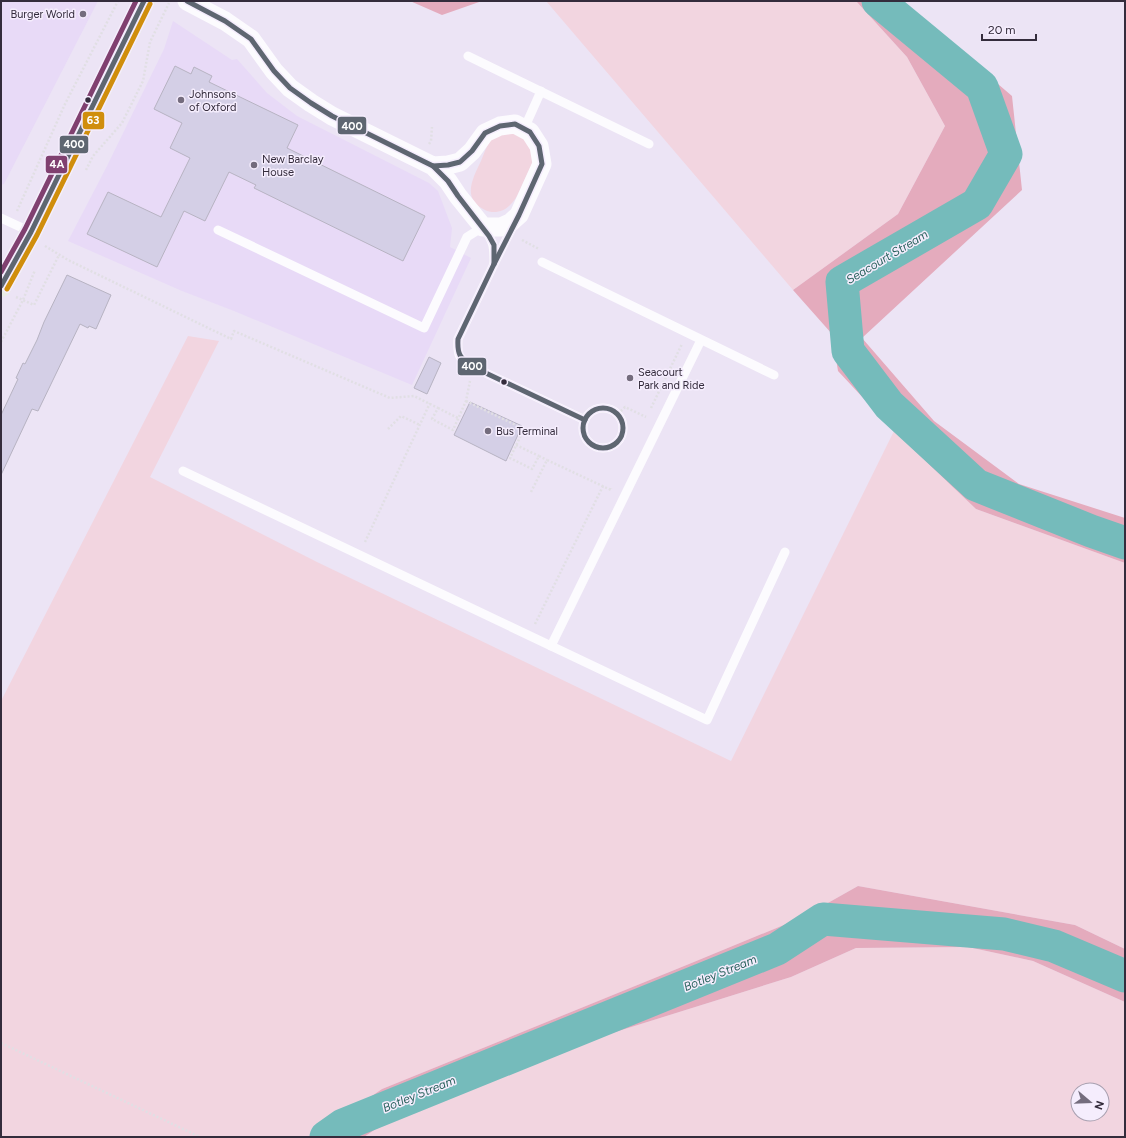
<svg xmlns="http://www.w3.org/2000/svg" width="1126" height="1138" font-family="Figtree,sans-serif">
<style>
.built{fill:#e8daf7}
.green{fill:#f2d5e0;fill-rule:evenodd}
.forest{fill:#e4abbd}
.lines{fill:none;stroke-linecap:round;stroke-linejoin:round}
.river{stroke:#75bbbb;stroke-width:33}
.building{fill:#d4cfe6;stroke:#b7b3c2}
.path{stroke:#e1dfe4;stroke-width:2.5;stroke-dasharray:2 2;stroke-linecap:butt}
.service{stroke:#fcfbfe;stroke-width:9}
.minor{stroke:#fcfbfe;stroke-width:19}
.primary{stroke:#eaece6;stroke-width:22}
.bus-1-casing{stroke:#f5edfd;stroke-width:8}
.bus-2-casing{stroke:#f5edfd;stroke-width:8}
.bus-3-casing{stroke:#f5edfd;stroke-width:8}
.bus-1{stroke:#5e6671;stroke-width:5}
.bus-2{stroke:#d08e0c;stroke-width:5}
.bus-3{stroke:#804070;stroke-width:5}
.poi-dot{fill:#746c7d;stroke:#f5edfd;stroke-width:1.5}
.bus-dot{fill:#342c3c;stroke:#f5edfd;stroke-width:1.5}
.labels{text-anchor:middle;dominant-baseline:central;stroke-width:3;stroke-linejoin:round;paint-order:stroke}
.poi-label{font-size:11px;fill:#342c3c;stroke:#f5edfd;text-anchor:start}
.water-label{font-size:12px;font-style:italic;fill:#2a635e;stroke:#f5edfd}
.line-badge{stroke:#f5edfd;stroke-width:1.5}
.badge-label{font-size:11px;text-anchor:middle;font-weight:bold;fill:#fff}
</style>
<rect width="100%" height="100%" fill="#ece4f5"/>
<g class="built">
<path d="M1,1H98L4,184L1,185Z"/>
<path d="M173,21L232,60L237,59L267,93L297,116L429,183L438,191L452,228L450,247L471,258L412,385L234,311L182,291L68,241L107,166L164,49Z"/>
</g>
<g class="green">
<path d="M546,1H856L907,57L945,126L898,214L793,290Z"/>
<path d="M506,132C510,133 514,133 518,134C527,137 534,150 533,159C532,166 527,174 524,181C520,189 517,199 510,205C504,212 493,214 485,210C461,199 473,178 481,161C484,154 487,144 492,139C496,136 502,135 506,132Z"/>
<path d="M188,336L219,341L150,477L317,562L731,761L894,431L976,509L1125,563V949L1075,925L858,886L803,917L689,964L382,1089L312,1137H1V701Z"/>
<path d="M968,947L1033,961L1125,1002V1137H364L383,1124L381,1118L577,1044L791,977L856,948ZM1078,1090H1102V1114H1078Z"/>
</g>
<g class="forest">
<path d="M410,1H482L442,15Z"/>
<path d="M856,1H904L908,7L1012,96L1022,190L862,338L934,421L1019,484L1125,518V563L976,509L894,431L838,371L832,334L793,290L898,214L945,126L907,57Z"/>
<path d="M858,886L1075,925L1125,949V1002L1033,961L968,947L856,948L791,977L577,1044L381,1118L383,1124L364,1137H312L382,1089L689,964L803,917Z"/>
</g>
<g class="lines">
<g class="river">
<path d="M878,1L982,87L1006,154L977,204L842,282L848,351L889,405L976,485L1091,531L1125,543"/>
<path d="M326,1137L343,1125L777,949L823,919L1004,934L1054,946L1125,976"/>
</g>
</g>
<g class="building">
<path d="M175,66L191,74L194,67L212,76L209,82L298,125L287,148L425,216L403,261L254,188L256,185L229,172L205,221L184,211L157,267L87,234L108,192L161,217L190,158L170,148L182,123L154,109Z"/>
<path d="M67,275L111,295L96,329L89,326L88,328L80,324L38,411L32,409L1,475V415L18,379L16,378L23,363L25,364L37,340L44,322Z"/>
<path d="M429,357L441,363L427,394L414,388Z"/>
<path d="M470,402L522,426L506,461L454,435Z"/>
</g>
<g class="lines">
<g class="path">
<path d="M429,144L431,141L432,127"/>
<path d="M86,170L93,156L122,123L143,81L150,42L169,3"/>
<path d="M17,211L65,104L118,1"/>
<path d="M522,240L539,249"/>
<path d="M45,246L68,260L231,339L234,331L390,398L414,396L438,408L432,419L453,430L466,401L470,381"/>
<path d="M16,297L34,305L59,255"/>
<path d="M1,342L23,300L35,270"/>
<path d="M466,401L524,429L510,458L532,469L539,456L547,460"/>
<path d="M438,408L458,418"/>
<path d="M651,408L682,344"/>
<path d="M618,414L625,407L646,417"/>
<path d="M388,429L401,416L420,425"/>
<path d="M516,445L539,456"/>
<path d="M531,492L547,460L611,490V488"/>
<path d="M365,542L430,403"/>
<path d="M535,624L603,486"/>
<path d="M1,1043L200,1137"/>
</g>
<g class="service">
<path d="M468,56L649,144"/>
<path d="M524,129L541,91"/>
<path d="M1,218L31,232"/>
<path d="M514,224L494,264L458,339C457,357 459,358 473,367L585,420"/>
<path d="M218,230L424,328L467,237L483,227C494,242 494,246 494,264"/>
<path d="M542,262L774,375"/>
<circle cx="603" cy="428" r="20"/>
<path d="M183,471L707,720L785,552"/>
<path d="M551,646L701,340"/>
</g>
<path class="minor" d="M187,1L225,21L251,39L274,71L290,88L311,103L332,116L433,166L448,181L458,196L483,227H501L510,223L519,215L542,164L539,146L530,132L515,124L500,126L485,133L472,151L460,162L448,165L433,166"/>
<path class="primary" d="M1,286L31,232L144,1"/>
<g class="bus-1-casing">
<g id="bus-1">
<path d="M187,1L225,21L251,39L274,71L290,88L311,103L332,116L433,166L448,181L458,196L489,236L494,245V264"/>
<path d="M433,166L448,165L460,162L472,151L485,133L500,126L515,124L530,132L539,146L542,164L519,215L494,264L458,339C457,355 460,358 473,367L585,420"/>
<path d="M1,286L31,232L144,1"/>
<circle cx="603" cy="428" r="20"/>
</g>
</g>
<g class="bus-2-casing">
<path id="bus-2" d="M7,289L37,235L150,4"/>
</g>
<g class="bus-3-casing">
<path id="bus-3" d="M1,272L25,229L136,1"/>
</g>
<use href="#bus-1" class="bus-1"/>
<use href="#bus-2" class="bus-2"/>
<use href="#bus-3" class="bus-3"/>
</g>
<g class="poi-dot">
<circle cx="83" cy="14" r="4"/>
<circle cx="181" cy="100" r="4"/>
<circle cx="254" cy="165" r="4"/>
<circle cx="630" cy="378" r="4"/>
<circle cx="488" cy="431" r="4"/>
</g>
<g class="bus-dot">
<circle cx="88" cy="100" r="3.5"/>
<circle cx="504" cy="382" r="3.5"/>
</g>
<g class="labels">
<g class="poi-label">
<text x="75" y="14" text-anchor="end">Burger World</text>
<text x="189" y="94">Johnsons<tspan x="189" dy="13">of Oxford</tspan></text>
<text x="262" y="159">New Barclay<tspan x="262" dy="13">House</tspan></text>
<text x="638" y="372">Seacourt<tspan x="638" dy="13">Park and Ride</tspan></text>
<text x="496" y="431">Bus Terminal</text>
</g>
<g class="water-label">
<text transform="translate(887 257) rotate(-31)">Seacourt Stream</text>
<text transform="translate(720 973) rotate(-22)">Botley Stream</text>
<text transform="translate(419 1094) rotate(-22)">Botley Stream</text>
</g>
</g>
<g class="line-badge">
<rect x="82" y="111" width="23" height="19" rx="4" fill="#d08e0c"/>
<rect x="337" y="116" width="30" height="19" rx="4" fill="#5e6671"/>
<rect x="59" y="135" width="30" height="19" rx="4" fill="#5e6671"/>
<rect x="45" y="155" width="23" height="19" rx="4" fill="#804070"/>
<rect x="457" y="357" width="30" height="19" rx="4" fill="#5e6671"/>
</g>
<g class="badge-label">
<text x="93" y="124">63</text>
<text x="352" y="130">400</text>
<text x="74" y="148">400</text>
<text x="57" y="168">4A</text>
<text x="472" y="370">400</text>
</g>
<rect width="1126" height="1138" fill="none" stroke="#342c3c" stroke-width="4"/>
<g transform="translate(1090 1102) rotate(109)"><circle r="19" fill="#f5edfd" stroke="#a8a0b0"/>
<path d="M0-3L7 15L0 10L-7 15Z" fill="#746c7d"/>
<text y="-6" font-size="11" font-weight="bold" text-anchor="middle" fill="#342c3c">N</text>
</g>
<path d="M982 34v6h54v-6" fill="none" stroke="#342c3c" stroke-width="2"/>
<text x="988" y="34" font-size="12" fill="#342c3c" stroke="#f5edfd" stroke-width="3" paint-order="stroke">20 m</text>
</svg>
